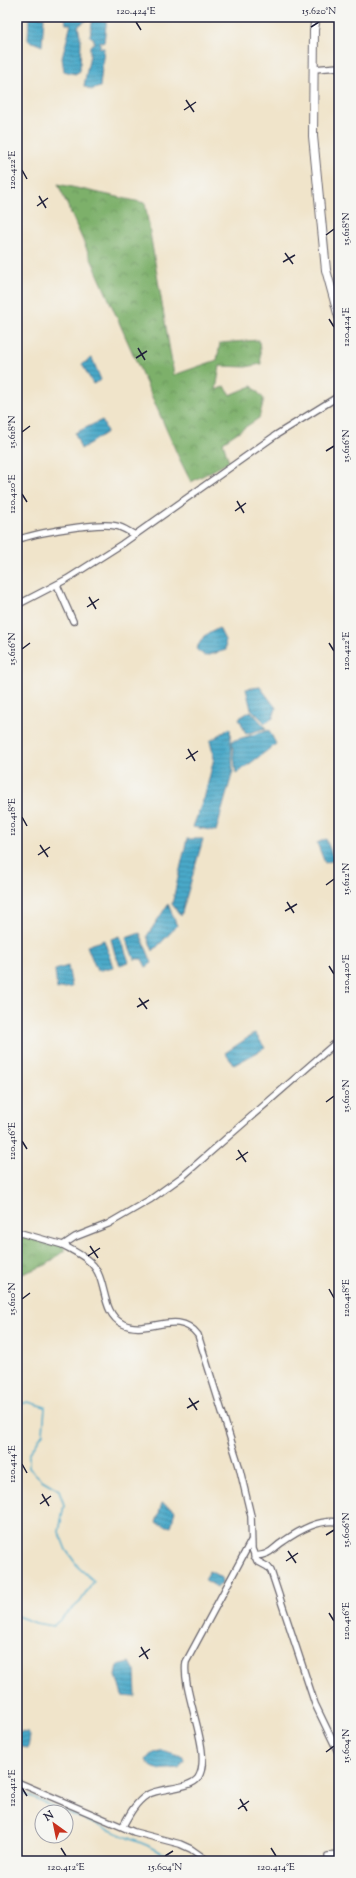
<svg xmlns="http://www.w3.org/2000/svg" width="356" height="1878" font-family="'Sorts Mill Goudy',serif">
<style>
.forest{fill:url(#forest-crowns);stroke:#506953}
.water{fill:url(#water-rules);stroke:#366682}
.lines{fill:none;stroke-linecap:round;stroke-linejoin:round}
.stream{stroke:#4aa9c9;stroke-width:1.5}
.street-casing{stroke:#6a666d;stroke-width:8}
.secondary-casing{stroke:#6a666d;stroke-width:10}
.street{stroke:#fff;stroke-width:5.5}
.secondary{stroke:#fff;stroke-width:8}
.ticks{fill:none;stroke:#22223b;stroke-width:1.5}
.neatline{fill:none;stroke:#22223b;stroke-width:1.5}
.ticks-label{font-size:10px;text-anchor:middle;fill:#22223b}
</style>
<defs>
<pattern id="forest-crowns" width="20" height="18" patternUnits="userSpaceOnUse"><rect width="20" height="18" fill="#7db06b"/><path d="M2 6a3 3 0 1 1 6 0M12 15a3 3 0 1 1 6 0" fill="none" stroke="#668f59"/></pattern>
<pattern id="water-rules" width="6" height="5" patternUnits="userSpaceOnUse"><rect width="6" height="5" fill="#4aa9c9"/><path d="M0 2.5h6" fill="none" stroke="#3d89a4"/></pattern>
</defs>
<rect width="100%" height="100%" fill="#f6f6f2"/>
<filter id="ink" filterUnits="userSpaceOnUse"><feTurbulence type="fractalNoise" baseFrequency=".025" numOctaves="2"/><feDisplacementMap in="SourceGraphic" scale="8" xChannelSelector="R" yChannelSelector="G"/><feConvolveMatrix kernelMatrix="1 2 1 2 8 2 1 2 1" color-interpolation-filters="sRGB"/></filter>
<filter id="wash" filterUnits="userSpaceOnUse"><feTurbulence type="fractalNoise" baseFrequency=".012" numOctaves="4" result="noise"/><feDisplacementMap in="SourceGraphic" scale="16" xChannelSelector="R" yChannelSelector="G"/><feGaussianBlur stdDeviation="0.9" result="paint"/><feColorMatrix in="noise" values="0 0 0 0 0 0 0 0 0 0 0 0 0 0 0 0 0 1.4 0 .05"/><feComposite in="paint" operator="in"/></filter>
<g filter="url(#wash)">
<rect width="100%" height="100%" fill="#f0e4ca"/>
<g class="forest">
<path d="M58,184L145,203L174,375L217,360L220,343L259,340L261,364L246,367L220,366L216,390L225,386L230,395L252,386L264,399L259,418L223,442L229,462L191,482L179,458Z"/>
<path d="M17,1232L63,1245L65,1250L46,1265L17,1276Z"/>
</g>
<g class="water">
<path d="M29,17H44L42,46L28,40Z"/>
<path d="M65,17H88L87,20L78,26L81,41L80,71L75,74L64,71L62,58L71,24H66Z"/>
<path d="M93,17H107L104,42L100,41V48H104L100,87L91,90L84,86L90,55V46L94,43V39L90,36Z"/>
<path d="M92,358L101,380L93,384L82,364Z"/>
<path d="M102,420L107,432L81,449L75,433Z"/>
<path d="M219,628L225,640L226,650L205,656L196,649L204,636Z"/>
<path d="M260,687L276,708L273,718L265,723L251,709L246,689Z"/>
<path d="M251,711L266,728L246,734L239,718Z"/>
<path d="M230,728L233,771L216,831L193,827L205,795L214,758L210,741Z"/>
<path d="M269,730L276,744L236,774L232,741Z"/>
<path d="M187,839H203L181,916L172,904Z"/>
<path d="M326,839L334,860L325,863L317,843Z"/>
<path d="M168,904L177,926L153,951L147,936Z"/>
<path d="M140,933L152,963L146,967L142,959H134L126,938Z"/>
<path d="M120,936L129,962L120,965L115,954L111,939Z"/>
<path d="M104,940L113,967L97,971L87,946Z"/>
<path d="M68,966L72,987L57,989L55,970Z"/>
<path d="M255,1033L265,1048L234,1065L225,1053Z"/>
<path d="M162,1503L175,1510L171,1527L156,1523Z"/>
<path d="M209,1571L221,1577L222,1584L217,1587L204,1579Z"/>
<path d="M130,1662L135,1671L136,1697L122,1696L116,1675L118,1665Z"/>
<path d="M21,1732L28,1733L30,1736L28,1748L17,1746V1734Z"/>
<path d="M161,1750L182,1756L184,1760L179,1768C165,1769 153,1773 146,1760L150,1755Z"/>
</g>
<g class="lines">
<g class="stream">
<path d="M17,1405L28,1402L45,1407L43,1433L29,1454V1468L42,1480L59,1490L64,1505L59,1532L66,1550L79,1568L94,1581L80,1602L53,1626L36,1623L17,1616"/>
<path d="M17,1791L65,1812"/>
<path d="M66,1812L151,1847L177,1861"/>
</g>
</g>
</g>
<g filter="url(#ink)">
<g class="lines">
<g class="street-casing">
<g id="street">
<path d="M314,69L339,67"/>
<path d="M17,540C35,533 97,522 116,526C123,527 129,532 135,535"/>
<path d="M57,585L73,621"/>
<path d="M17,605L67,579L122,544L276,435L339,396"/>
<path d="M17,1232L63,1245L75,1237L108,1224L151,1199L183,1176L339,1040"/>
<path d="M63,1245C75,1252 92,1259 98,1273C106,1289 104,1315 123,1324C147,1336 178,1308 198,1335L239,1466L251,1516L252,1549L257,1561L268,1567L271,1571L315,1704L339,1754"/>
<path d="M254,1556C272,1555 271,1549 284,1541C300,1530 319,1519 339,1522"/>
<path d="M17,1782L134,1832L180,1844L191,1849L208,1861"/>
<path d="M123,1826C129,1815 135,1803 147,1795C160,1787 189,1790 198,1778C214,1753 181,1693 186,1662L251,1541"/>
<path d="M328,1856L339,1855"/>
</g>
</g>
<g class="secondary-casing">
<path id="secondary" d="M316,17L314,30L313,136L326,270L339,317"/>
</g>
<use href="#street" class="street"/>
<use href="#secondary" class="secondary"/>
</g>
</g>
<path class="ticks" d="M136,22L141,30M311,27L319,22M186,100L194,112M184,110L196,102M22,170L27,179M39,196L46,208M37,206L48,198M326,235L334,229M285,253L293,264M283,262L295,255M329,319L334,327M138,348L145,360M136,358L147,351M22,432L30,426M326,451L334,446M22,494L27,502M237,501L244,513M235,511L246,503M89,597L96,609M87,607L99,599M329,643L334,651M22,649L30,643M188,749L195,761M186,759L198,751M22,817L27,826M40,845L48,857M38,855L50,847M326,885L334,879M287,902L294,913M285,911L297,904M329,966L334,974M139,998L147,1009M137,1007L149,1000M326,1102L334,1096M22,1141L27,1149M238,1150L246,1162M236,1160L248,1152M90,1246L98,1258M88,1256L100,1248M329,1289L334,1298M22,1299L30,1293M189,1398L197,1410M187,1408L199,1401M22,1464L27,1473M42,1494L49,1506M40,1504L51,1496M326,1535L334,1530M288,1551L296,1563M286,1561L298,1553M329,1613L334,1621M141,1647L148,1659M139,1657L150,1649M326,1752L334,1746M22,1788L27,1796M240,1799L247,1811M238,1809L249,1801M61,1848L66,1856M271,1848L276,1856M165,1856L173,1851"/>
<rect width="356" height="1878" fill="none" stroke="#f6f6f2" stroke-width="44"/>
<g transform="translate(54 1824) rotate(327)"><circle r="19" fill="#f6f6f2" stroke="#a1a1a9"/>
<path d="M0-3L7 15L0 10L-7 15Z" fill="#c8321e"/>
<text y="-6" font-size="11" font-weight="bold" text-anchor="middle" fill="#22223b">N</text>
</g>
<rect x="22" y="22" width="312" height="1834" class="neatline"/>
<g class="ticks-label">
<text x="136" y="14">120.424°E</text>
<text x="319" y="14">15.620°N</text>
<text transform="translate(11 170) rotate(-90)" y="4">120.422°E</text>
<text transform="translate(345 229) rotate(-90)" y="4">15.618°N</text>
<text transform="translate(345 327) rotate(-90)" y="4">120.424°E</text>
<text transform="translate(11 432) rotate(-90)" y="4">15.618°N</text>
<text transform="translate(345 446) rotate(-90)" y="4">15.616°N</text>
<text transform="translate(11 494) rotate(-90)" y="4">120.420°E</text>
<text transform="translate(11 649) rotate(-90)" y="4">15.616°N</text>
<text transform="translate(345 651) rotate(-90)" y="4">120.422°E</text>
<text transform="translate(11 817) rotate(-90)" y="4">120.418°E</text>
<text transform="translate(345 879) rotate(-90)" y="4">15.612°N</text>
<text transform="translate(345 974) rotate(-90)" y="4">120.420°E</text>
<text transform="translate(345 1096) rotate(-90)" y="4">15.610°N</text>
<text transform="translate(11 1141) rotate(-90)" y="4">120.416°E</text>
<text transform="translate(345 1298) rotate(-90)" y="4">120.418°E</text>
<text transform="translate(11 1299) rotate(-90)" y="4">15.610°N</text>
<text transform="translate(11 1464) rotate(-90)" y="4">120.414°E</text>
<text transform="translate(345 1530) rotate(-90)" y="4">15.606°N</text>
<text transform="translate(345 1621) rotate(-90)" y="4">120.416°E</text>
<text transform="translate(345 1746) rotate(-90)" y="4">15.604°N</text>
<text transform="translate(11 1788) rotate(-90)" y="4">120.412°E</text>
<text x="66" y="1870">120.412°E</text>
<text x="165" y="1870">15.604°N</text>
<text x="276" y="1870">120.414°E</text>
</g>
</svg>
